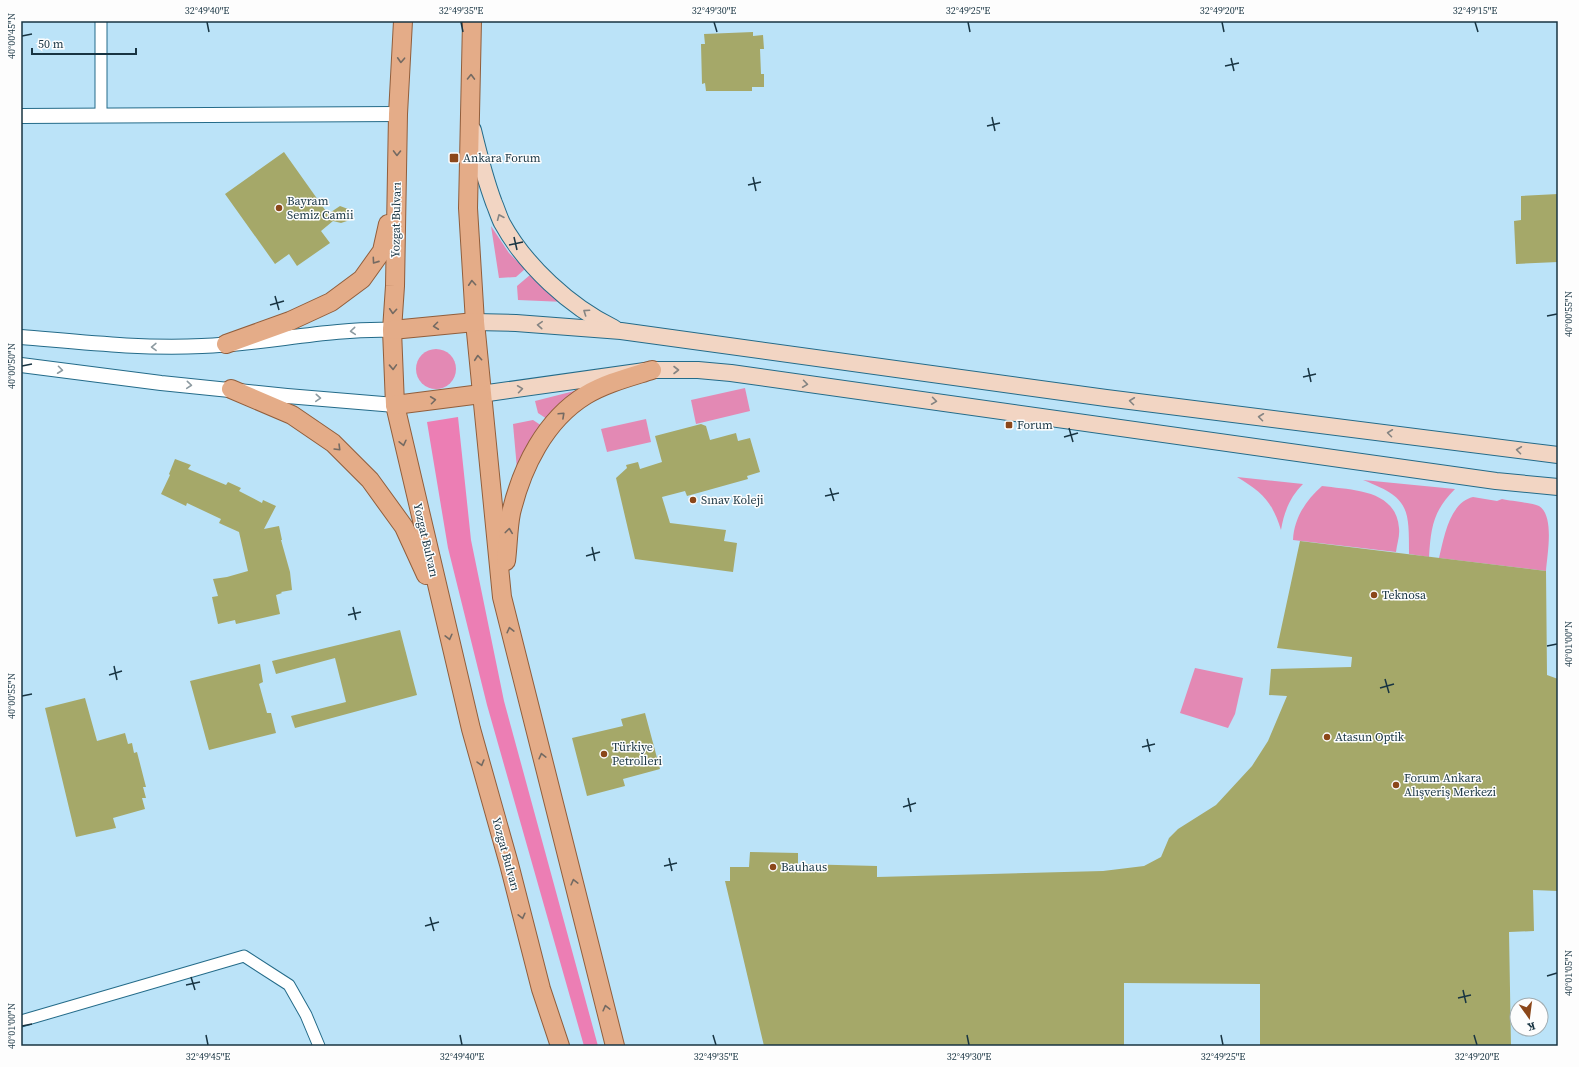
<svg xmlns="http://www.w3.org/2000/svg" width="1579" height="1067" font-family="'Source Serif 4',serif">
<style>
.green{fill:#e389b4}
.forest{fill:#ec7eb4}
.building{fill:#a5a869}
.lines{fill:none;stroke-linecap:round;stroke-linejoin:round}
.minor-casing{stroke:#246b89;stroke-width:13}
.tertiary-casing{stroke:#246b89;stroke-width:16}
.secondary-casing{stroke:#246b89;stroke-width:18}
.primary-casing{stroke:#915e3c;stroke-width:20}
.minor{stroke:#fff;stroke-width:11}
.tertiary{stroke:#fff;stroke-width:14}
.secondary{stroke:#f2d5c3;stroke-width:16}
.primary{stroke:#e4ac88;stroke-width:18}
.oneway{stroke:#746a62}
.oneway2{stroke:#858482}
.oneway3{stroke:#8c9aa0}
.ticks{fill:none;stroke:#183442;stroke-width:1.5}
.poi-dot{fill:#8b471a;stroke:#fdfdfd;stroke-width:1.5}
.labels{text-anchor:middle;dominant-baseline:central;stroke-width:3;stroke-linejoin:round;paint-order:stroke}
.poi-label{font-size:12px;fill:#183442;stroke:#fdfdfd;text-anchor:start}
.street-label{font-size:12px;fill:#183442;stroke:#fdfdfd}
.neatline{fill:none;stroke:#183442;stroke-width:1.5}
.ticks-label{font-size:10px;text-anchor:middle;fill:#183442}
</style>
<rect width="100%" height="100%" fill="#bbe3f8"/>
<g class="green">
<path d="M491,226L509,253L525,269L516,277L499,278Z"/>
<path d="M530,275L545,289L565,302L518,300L517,286Z"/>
<circle cx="436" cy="369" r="20"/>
<path d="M586,388L547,419L538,413L535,401Z"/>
<path d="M745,388L750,411L696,424L691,400Z"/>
<path d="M646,419L651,442L607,452L601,429Z"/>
<path d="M533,420L542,426L517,469L513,424Z"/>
<path d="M1237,477L1303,484C1290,497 1284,512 1281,530C1272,501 1262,492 1237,477Z"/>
<path d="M1363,480L1455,489C1433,511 1431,527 1429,557L1409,554C1409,507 1409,498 1363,480Z"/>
<path d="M1322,486C1351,490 1396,489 1399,528C1400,536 1397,544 1396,552L1293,540C1294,518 1306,500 1322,486Z"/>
<path d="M1473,497L1497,501L1502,499C1511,501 1532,503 1539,506C1555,516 1547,555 1546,571L1439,558C1444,538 1449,503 1473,497Z"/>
<path d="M1195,668L1243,678L1235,714L1228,728L1180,713Z"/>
</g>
<path class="forest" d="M458,417L471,540L504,701L598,1046H584L487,705L448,548L427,422Z"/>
<g class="building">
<path d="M753,32V36L763,35L764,49H760L761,74H764V87H752V91H706L705,83L702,84L701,44H705L704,34Z"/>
<path d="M284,152L328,214L340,206L348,209L350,214L347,221L341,223L333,221L321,231L330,243L297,266L289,254L275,264L225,194Z"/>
<path d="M1558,194V262L1516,264L1514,221L1521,220V196Z"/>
<path d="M701,424L706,426L710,440L736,433L738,441L750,438L760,472L747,476L748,479L687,496L685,491L662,497L670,523L726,530L724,541L737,543L733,572L635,559L616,478L627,468L626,465L638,462L640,469L662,462L655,436Z"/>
<path d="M175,459L191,465L188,469L226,485L228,482L241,488L239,491L262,503L263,500L276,506L264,529L279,526L282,540H281L290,572L292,590L281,592L282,593L276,595L280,614L236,624L235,620L218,624L212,597L218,596L213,579L227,577L248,571L239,532L219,523L221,519L187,503L186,506L161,494L170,475L169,474Z"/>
<path d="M1300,541L1546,571L1547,675L1558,679V891L1533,890L1534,931L1509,932L1511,1046H1260V984L1124,983V1046H764L725,881H730V867H749L750,852L798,853V864L877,866V877L1103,871L1144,866L1161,857L1169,838L1178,829L1216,805L1252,766L1268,741L1287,696L1269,695L1271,669L1351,667L1352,657L1277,648Z"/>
<path d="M400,630L417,695L295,728L291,716L346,702L335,658L276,674L272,661Z"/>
<path d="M260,664L263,682L259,684L267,713H271L276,733L209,750L190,681Z"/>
<path d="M85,698L97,741L125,733L128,744L132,743L134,753L137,752L146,787H143L146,798H142L145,809L113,818L116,828L76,837L45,708Z"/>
<path d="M645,713L660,769L623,779L625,786L587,796L572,738L623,726L621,719Z"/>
</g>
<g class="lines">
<g class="minor-casing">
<g id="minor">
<path d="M101,115V21"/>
<path d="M21,1021L244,956L289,985L306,1015L319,1046"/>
</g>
</g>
<g class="tertiary-casing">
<g id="tertiary">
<path d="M21,116L398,114"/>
<path d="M21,337C81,342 141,349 202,346C265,344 328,328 392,330"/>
<path d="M21,365L161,383L287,396L395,405"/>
</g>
</g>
<g class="secondary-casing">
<g id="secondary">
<path d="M473,130C479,155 485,179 494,203C497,210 499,217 502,223C525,265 570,307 614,328"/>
<path d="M475,322L516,323L621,331L1106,398L1558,455"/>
<path d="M481,394L652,370H698L731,373L1496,481L1558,487"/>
</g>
</g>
<g class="primary-casing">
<g id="primary">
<path d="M403,21L398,114L395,286L392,330L395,405L471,729L509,864L541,989L560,1046"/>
<path d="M472,21L468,208L475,322L502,597L615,1046"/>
<path d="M392,330L475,322"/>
<path d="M226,344L290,321L331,302L362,279L382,251L388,224"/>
<path d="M231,389L292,415L333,443L370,480L404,527L426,575"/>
<path d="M395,405L481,394"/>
<path d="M506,561C508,545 508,528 511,513C522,467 545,420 586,395C606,383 630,377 652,370"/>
</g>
</g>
<use href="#minor" class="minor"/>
<use href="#tertiary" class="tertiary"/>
<use href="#secondary" class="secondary"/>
<use href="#primary" class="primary"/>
</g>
<defs><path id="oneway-chevron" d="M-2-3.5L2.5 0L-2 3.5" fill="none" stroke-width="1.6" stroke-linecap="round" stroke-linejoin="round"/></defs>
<g class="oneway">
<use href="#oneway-chevron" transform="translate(401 60) rotate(93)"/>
<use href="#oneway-chevron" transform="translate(471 77) rotate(-89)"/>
<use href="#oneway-chevron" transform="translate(397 153) rotate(91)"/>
<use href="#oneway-chevron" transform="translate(375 261) rotate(125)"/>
<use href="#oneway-chevron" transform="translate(472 283) rotate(-94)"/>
<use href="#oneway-chevron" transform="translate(393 311) rotate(94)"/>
<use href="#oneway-chevron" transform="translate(436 326) rotate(173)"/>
<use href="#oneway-chevron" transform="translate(478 358) rotate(-95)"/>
<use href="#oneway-chevron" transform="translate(393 367) rotate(88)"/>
<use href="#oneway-chevron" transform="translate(433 400) rotate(-7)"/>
<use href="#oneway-chevron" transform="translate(562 415) rotate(-43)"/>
<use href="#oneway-chevron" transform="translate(403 443) rotate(77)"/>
<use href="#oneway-chevron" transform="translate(338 448) rotate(45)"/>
<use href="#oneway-chevron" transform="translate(509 531) rotate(-83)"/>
<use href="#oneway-chevron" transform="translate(510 630) rotate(-104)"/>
<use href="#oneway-chevron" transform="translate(449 637) rotate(76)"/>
<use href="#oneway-chevron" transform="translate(542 756) rotate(-104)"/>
<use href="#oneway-chevron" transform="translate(481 763) rotate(74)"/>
<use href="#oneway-chevron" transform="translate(574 882) rotate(-104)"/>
<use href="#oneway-chevron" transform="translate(522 916) rotate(76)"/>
<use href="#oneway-chevron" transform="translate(606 1008) rotate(-104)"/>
</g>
<g class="oneway2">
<use href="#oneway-chevron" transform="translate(500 217) rotate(-113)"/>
<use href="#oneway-chevron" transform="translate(586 312) rotate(-146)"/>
<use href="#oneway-chevron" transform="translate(540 325) rotate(-176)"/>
<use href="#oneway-chevron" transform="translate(676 370)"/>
<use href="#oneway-chevron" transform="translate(805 384) rotate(8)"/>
<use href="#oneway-chevron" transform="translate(520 389) rotate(-8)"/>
<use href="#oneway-chevron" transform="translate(934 401) rotate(8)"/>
<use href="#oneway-chevron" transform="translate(1132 401) rotate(-173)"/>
<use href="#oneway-chevron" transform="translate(1261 417) rotate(-173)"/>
<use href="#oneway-chevron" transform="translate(1390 433) rotate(-173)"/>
<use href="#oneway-chevron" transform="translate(1519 450) rotate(-173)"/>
</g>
<g class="oneway3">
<use href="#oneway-chevron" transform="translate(353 331) rotate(175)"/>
<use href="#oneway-chevron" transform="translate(154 347) rotate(179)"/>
<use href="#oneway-chevron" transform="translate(60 370) rotate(7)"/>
<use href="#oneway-chevron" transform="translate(189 385) rotate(5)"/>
<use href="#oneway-chevron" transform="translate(318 398) rotate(4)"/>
</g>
<path class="ticks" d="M207,22L209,32M461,22L463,32M714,22L717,32M968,22L970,32M1222,22L1224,32M1475,22L1478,32M22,36L32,34M1231,58L1234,71M1225,66L1239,63M992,117L995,131M987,126L1000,123M753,177L756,191M748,185L761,182M514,237L517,250M509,245L523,242M275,296L279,310M270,305L284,301M1547,316L1557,314M22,366L32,364M1308,368L1311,382M1303,377L1316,374M1069,428L1073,442M1064,437L1078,433M830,488L834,501M825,496L839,493M592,547L595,561M586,556L600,552M353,607L356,620M348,615L361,612M1547,646L1557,644M114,666L117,680M109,675L122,671M1385,679L1389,693M1380,688L1394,684M22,696L32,694M1147,739L1150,752M1142,747L1155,744M908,798L911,812M903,807L916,803M669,858L672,871M664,866L677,863M430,917L434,931M425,926L439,922M1547,976L1557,973M191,977L195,990M186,985L200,982M1463,990L1466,1003M1458,998L1471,995M22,1026L32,1024M206,1035L208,1045M460,1035L462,1045M713,1035L716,1045M967,1035L969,1045M1221,1035L1223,1045M1474,1035L1477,1045"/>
<g class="poi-dot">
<rect x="449" y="153" width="10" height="10" rx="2"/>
<circle cx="279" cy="208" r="4"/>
<rect x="1005" y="421" width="8" height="8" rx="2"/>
<circle cx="693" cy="500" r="4"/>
<circle cx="1374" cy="595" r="4"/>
<circle cx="1327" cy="737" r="4"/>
<circle cx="604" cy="754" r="4"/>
<circle cx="1396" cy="785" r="4"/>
<circle cx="773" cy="867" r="4"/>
</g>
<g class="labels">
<g class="poi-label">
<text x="463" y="158">Ankara Forum</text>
<text x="287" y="201">Bayram<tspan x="287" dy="14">Semiz Camii</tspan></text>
<text x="1017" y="425">Forum</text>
<text x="701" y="500">Sınav Koleji</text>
<text x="1382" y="595">Teknosa</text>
<text x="1335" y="737">Atasun Optik</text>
<text x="612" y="747">Türkiye<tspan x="612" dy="14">Petrolleri</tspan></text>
<text x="1404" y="778">Forum Ankara<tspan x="1404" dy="14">Alışveriş Merkezi</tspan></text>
<text x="781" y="867">Bauhaus</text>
</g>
<g class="street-label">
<text transform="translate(396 220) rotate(-89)">Yozgat Bulvarı</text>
<text transform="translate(426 540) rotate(77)">Yozgat Bulvarı</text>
<text transform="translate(506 854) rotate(75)">Yozgat Bulvarı</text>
</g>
</g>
<rect width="1579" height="1067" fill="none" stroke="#fdfdfd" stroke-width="44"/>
<g transform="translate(1529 1017) rotate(166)"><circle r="19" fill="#fdfdfd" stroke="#a1adb2"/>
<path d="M0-3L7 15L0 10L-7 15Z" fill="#8b471a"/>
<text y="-6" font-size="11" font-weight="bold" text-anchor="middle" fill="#183442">K</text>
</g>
<path d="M32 48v6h104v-6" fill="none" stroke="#183442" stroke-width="2"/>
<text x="38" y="48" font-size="12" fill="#183442" stroke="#fdfdfd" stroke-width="3" paint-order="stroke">50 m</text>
<rect x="22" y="22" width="1535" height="1023" class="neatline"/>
<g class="ticks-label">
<text x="207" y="14">32°49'40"E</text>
<text x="461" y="14">32°49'35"E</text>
<text x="714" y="14">32°49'30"E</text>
<text x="968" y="14">32°49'25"E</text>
<text x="1222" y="14">32°49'20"E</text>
<text x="1475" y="14">32°49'15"E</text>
<text transform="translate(11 36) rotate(-90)" y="4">40°00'45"N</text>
<text transform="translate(1568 314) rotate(-90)" y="4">40°00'55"N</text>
<text transform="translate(11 366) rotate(-90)" y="4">40°00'50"N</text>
<text transform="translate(1568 644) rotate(-90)" y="4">40°01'00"N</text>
<text transform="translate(11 696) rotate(-90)" y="4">40°00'55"N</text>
<text transform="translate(1568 973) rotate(-90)" y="4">40°01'05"N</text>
<text transform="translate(11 1026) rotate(-90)" y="4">40°01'00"N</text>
<text x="208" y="1060">32°49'45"E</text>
<text x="462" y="1060">32°49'40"E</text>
<text x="716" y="1060">32°49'35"E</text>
<text x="969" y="1060">32°49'30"E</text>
<text x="1223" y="1060">32°49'25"E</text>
<text x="1477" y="1060">32°49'20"E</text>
</g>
</svg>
